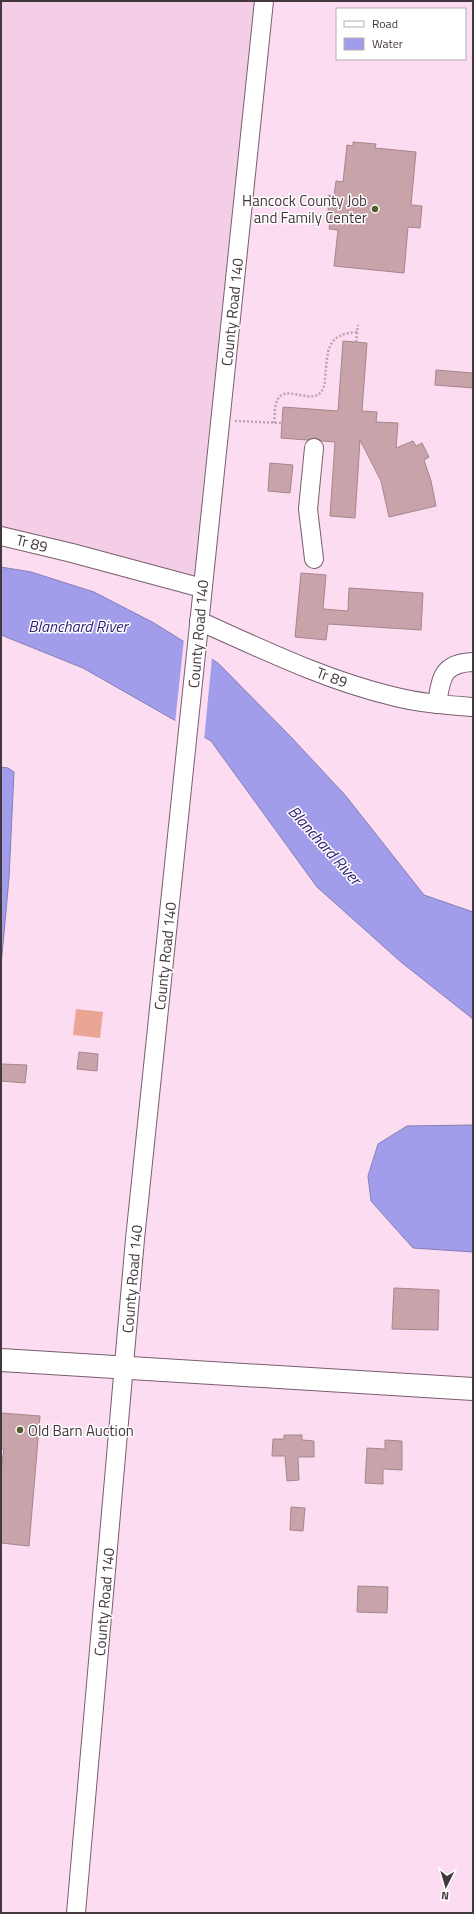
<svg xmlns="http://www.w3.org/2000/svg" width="474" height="1914" font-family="'Titillium Web',sans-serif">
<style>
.built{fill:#f4cee6}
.green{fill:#eaa595}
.water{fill:#a29dea;stroke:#867fb7}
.pier{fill:#fbdcf0}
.building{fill:#c8a4aa;stroke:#a7858b}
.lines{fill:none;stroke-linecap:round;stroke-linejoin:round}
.minor-casing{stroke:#785e6f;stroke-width:20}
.major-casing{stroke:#785e6f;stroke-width:24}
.path{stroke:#bba3b2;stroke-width:2.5;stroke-dasharray:2 2;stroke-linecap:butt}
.minor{stroke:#fff;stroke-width:18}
.major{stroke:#fff;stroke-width:22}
.poi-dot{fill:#575c2a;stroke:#fff;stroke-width:1.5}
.labels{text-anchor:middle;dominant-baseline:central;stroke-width:3;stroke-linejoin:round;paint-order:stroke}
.poi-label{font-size:15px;fill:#44383f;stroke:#fff;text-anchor:end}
.street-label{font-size:15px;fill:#44383f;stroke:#fff}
.water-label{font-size:16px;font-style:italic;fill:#352179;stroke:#fff}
</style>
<rect width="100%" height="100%" fill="#fbdcf0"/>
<path class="built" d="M1,1H261L202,588L1,536Z"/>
<path class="green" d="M76,1009L103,1012L100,1038L73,1035Z"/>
<g class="water">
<path d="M1,567L31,572L94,592L154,623L218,663L290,736L345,795L424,895L473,912V1019L401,962L317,887L211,741L83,668L1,635Z"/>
<path d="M1,767L8,768L14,772L9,878L1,966Z"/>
<path d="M473,1125V1252L413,1248L371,1201L368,1176L378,1144L407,1126Z"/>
</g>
<path class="pier" d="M184,639L212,658L204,740L175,723Z"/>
<g class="building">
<path d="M353,142L376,144L375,148L416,152L411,205L422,206L420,228L408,227L404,273L334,266L338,230L329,229L331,213H328L329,195L334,196L336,181L343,182L347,145L353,146Z"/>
<path d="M343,341L367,343L362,411L377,412L376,422L398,423L396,448L413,441L416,446L422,443L429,457L424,460L431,481L436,506L389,517L381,481L360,440L355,518L330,516L335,442L322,441L315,438L307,440L281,438L283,407L338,411Z"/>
<path d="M436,370L473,373V388L435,385Z"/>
<path d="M270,463L293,465L290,493L268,491Z"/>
<path d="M301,573L326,575L323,609L348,611L349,588L423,593L421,630L328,624L326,640L295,637Z"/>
<path d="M79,1052L98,1054L97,1071L77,1069Z"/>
<path d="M1,1064L27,1065L25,1083L1,1081Z"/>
<path d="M394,1288L439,1290L438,1330L392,1329Z"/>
<path d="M1,1413L40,1416L29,1546L1,1543V1470L4,1449H1Z"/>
<path d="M284,1435H302V1440L314,1441V1457H298L299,1480L287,1481L285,1456H272L273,1439H284Z"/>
<path d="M385,1440L402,1441V1470L383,1469V1484L365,1483L367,1448L385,1449Z"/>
<path d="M291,1507L305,1508L303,1531L290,1530Z"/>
<path d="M358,1586L388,1587L387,1613L357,1612Z"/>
</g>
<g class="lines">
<g class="minor-casing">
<g id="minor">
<path d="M1,536L72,553L202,588"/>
<path d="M314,559L308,509L314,448"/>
<path d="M199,621C262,649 325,680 392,696C418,703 446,705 473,707"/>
<path d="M437,704C441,678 442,663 473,662"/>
<path d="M76,1913L135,1239L264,1"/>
</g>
</g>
<g class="major-casing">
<path id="major" d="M1,1360L473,1389"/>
</g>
<g class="path">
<path d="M356,342L358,325"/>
<path d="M235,421L282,423"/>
<path d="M274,423C275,416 274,407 277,401C283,383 312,405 321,392C324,388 325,383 325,378C328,352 325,334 357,332"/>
</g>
<use href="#minor" class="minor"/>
<use href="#major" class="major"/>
</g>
<g class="poi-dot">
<circle cx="375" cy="209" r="4"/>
<circle cx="20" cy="1430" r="4"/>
</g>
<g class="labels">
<g class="poi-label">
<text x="367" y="200">Hancock County Job<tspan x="367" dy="17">and Family Center</tspan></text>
<text x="28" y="1430" text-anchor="start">Old Barn Auction</text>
</g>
<g class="street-label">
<text transform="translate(232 312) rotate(-84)">County Road 140</text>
<text transform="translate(32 543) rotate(14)">Tr 89</text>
<text transform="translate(198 634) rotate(-85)">County Road 140</text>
<text transform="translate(332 677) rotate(20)">Tr 89</text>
<text transform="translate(165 956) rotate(-84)">County Road 140</text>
<text transform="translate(132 1279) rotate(-85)">County Road 140</text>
<text transform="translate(104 1602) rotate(-85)">County Road 140</text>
</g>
<g class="water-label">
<text x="78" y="626">Blanchard River</text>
<text transform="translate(325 845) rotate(48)">Blanchard River</text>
</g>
</g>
<rect width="474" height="1914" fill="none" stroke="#44383f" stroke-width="4"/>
<rect x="336" y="8" width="130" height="52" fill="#ffffff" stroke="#b4afb2"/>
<rect x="344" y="21" width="20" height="6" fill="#ffffff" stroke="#b4afb2"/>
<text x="372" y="28" font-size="12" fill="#44383f">Road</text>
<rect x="344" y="38" width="20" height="12" fill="#a29dea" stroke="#b4afb2"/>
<text x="372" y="48" font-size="12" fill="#44383f">Water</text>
<g transform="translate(446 1886) rotate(185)" stroke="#ffffff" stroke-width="3" paint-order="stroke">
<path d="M0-3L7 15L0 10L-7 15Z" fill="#44383f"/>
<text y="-6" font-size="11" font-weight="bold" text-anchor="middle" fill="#44383f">N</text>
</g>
</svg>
